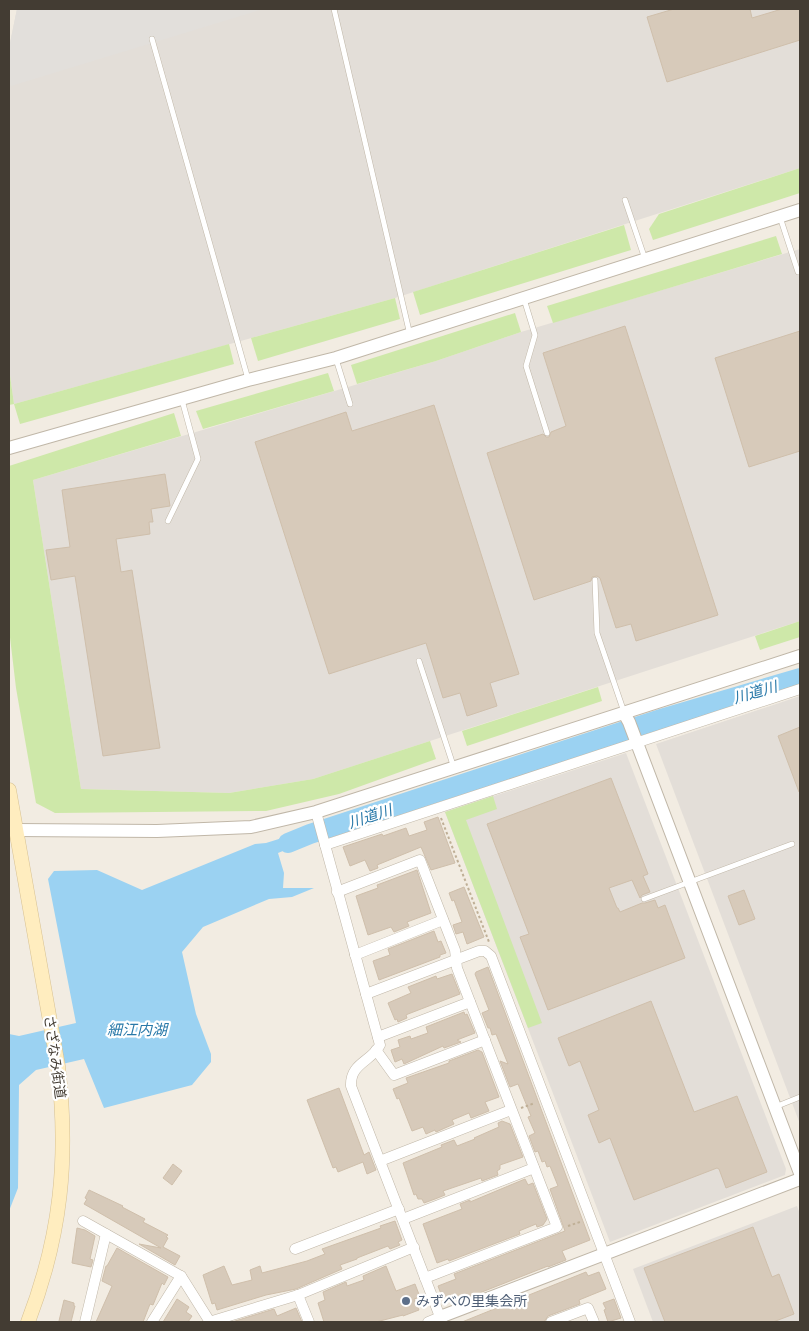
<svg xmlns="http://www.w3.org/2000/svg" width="809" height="1331" font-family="'PT Sans','Noto Sans JP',sans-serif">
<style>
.industrial{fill:#e3ded8}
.green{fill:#cee8a9}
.parking{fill:#e2dfdb}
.water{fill:#9bd2f2}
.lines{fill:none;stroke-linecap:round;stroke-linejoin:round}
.river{stroke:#9bd2f2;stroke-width:20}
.building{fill:#d7caba;stroke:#cfbfab}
.service-casing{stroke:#c0b7a8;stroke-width:6}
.minor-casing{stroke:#c0b7a8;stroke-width:11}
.tertiary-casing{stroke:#c0b7a8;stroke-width:14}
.secondary-casing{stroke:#d7c192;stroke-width:15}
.path{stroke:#bfaf96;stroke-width:2;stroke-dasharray:2.5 2.5;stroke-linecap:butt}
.service{stroke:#fff;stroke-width:5}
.minor{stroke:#fff;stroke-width:10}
.tertiary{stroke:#fff;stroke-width:12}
.secondary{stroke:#ffedbf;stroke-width:14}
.service-dot{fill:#5c6f8a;stroke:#fff;stroke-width:2}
.labels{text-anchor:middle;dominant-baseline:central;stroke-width:4.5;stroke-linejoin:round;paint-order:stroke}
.street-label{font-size:14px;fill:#433c33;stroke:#fff}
.service-label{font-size:14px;fill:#4e5e75;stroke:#fff;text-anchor:start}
.water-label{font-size:15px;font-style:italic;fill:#2979a9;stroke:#fff}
</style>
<rect width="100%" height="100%" fill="#f2ece2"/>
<g class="industrial">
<path d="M17,9H800V168L395,298L14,404L9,368V48Z"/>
<path d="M800,249V621L313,779L229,793L81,789L33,480L436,361L521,332Z"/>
<path d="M800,696V1124L656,744Z"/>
<path d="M626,753L786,1169L785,1175L610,1242L445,812Z"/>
<path d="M797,1206L800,1214V1322H653L633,1269Z"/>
</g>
<g class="green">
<path d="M800,168V193L653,240L649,229L659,214Z"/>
<path d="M624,225L631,250L420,315L413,292Z"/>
<path d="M776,236L782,254L553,323L547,306Z"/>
<path d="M395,298L400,319L258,361L251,338Z"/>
<path d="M515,313L521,332L436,361L357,384L351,365Z"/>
<path d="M229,344L234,364L20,424L14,404L9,405V368L14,404Z"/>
<path d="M328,373L334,391L203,429L196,411Z"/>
<path d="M174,413L181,436L33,480L81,789L229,793L313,779L430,741L436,759L339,794L266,811L55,813L36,803L16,688L9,629V466Z"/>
<path d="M800,621V637L760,650L755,636Z"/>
<path d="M598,687L602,701L467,746L462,731Z"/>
<path d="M493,796L497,809L466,820L542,1023L528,1028L445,812Z"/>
</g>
<path class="parking" d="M17,9H263L11,86L9,80V48Z"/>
<path class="water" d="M311,829L315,838L278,853L284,873L283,888H314L292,897L269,899L203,927L182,952L196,1014L211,1054V1062L192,1085L104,1108L84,1059L36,1070L19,1085L18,1188L9,1211V1034L19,1036L76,1023L48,879L54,871L97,870L142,890L255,844L266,843Z"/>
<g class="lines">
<path class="river" d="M288,843L310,834L664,718L800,678"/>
</g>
<g class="building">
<path d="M674,9H750L752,18L782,9H800V40L667,82L647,17Z"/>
<path d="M625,326L718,615L636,641L631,624L616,628L600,578L597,576L592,577L591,581L534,600L487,453L543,434L546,437H549L551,432L566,426L543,353Z"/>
<path d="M800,331V451L749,467L715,358Z"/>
<path d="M434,405L519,674L490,683L497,706L467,716L460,693L443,698L426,643L329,674L255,442L346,412L352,431Z"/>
<path d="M165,474L170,506L151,509L153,522H149L150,534L116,539L121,572L132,570L160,748L103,756L75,576L51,580L46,550L70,547L62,490Z"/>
<path d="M800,727V792H799L778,736Z"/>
<path d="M611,778L648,874L643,876L650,892L642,895L640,898L632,880L609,888L617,908H618L620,912L642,903H645L655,900L658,908L665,905L685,958L548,1010L520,937L529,934L487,824Z"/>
<path d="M438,817L455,863L431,870L421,847L377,865L378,868L370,871L365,860L350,866L343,847L382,834L383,836L406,828L409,836L427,830L424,822Z"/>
<path d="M417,870L431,913L407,922L409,926L394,932L391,927L368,935L356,896L378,888L377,885Z"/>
<path d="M464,887L484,937L467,944L463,932L456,934L453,925L462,922L454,900L452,901L449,893Z"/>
<path d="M744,890L755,919L739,925L728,896Z"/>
<path d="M434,931L438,942L441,941L446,953L440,955V957L379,980L373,961L390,955L388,949Z"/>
<path d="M488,967L590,1240L562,1251L566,1260L548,1267V1266L454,1303L452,1299L444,1302L438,1286L456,1279L454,1274L565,1231L550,1189L558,1186L550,1166L547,1167L545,1161L542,1162L538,1151L535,1152L529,1136L535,1133L528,1117L531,1116L518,1084L510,1087L500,1061L508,1064L496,1034L492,1035L490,1028H488L482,1013L489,1010L475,974L476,972Z"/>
<path d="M452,974L460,994L408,1014L406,1015L407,1018L398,1022L397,1019L395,1020L388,1003L411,993L408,987L436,976L437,979Z"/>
<path d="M651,1001L694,1112L737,1096L767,1172L726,1188L719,1169L717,1168L634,1200L610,1138L599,1143L588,1115L599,1110L580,1061L569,1066L558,1038Z"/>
<path d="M464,1012L465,1015L467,1014L475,1033L457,1040L461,1042L444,1048L443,1046L404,1064L402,1059L395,1062L391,1050L400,1047L398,1040L410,1036L411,1039L428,1033L426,1027Z"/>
<path d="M478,1050L482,1052L499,1097L485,1102L489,1111L471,1118L469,1113L452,1120L454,1124L436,1132L435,1130L426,1134L423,1127L412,1131L399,1098L397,1099L393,1089L408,1083L406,1078L449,1063V1061Z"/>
<path d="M339,1088L364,1155L369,1152L376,1170L367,1174L363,1162L338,1172L336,1167L333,1168L307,1100Z"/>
<path d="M502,1121L510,1124L523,1157L500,1165V1169L497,1171L498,1175L482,1181L481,1178L443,1191L445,1195L435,1199L424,1203L422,1199H418L416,1194L414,1195L403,1163L442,1147L441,1145L454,1140L457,1146L475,1139L474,1138L499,1127L498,1123Z"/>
<path d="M173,1164L182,1171L172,1185L163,1178Z"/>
<path d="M525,1179L528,1185L533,1183L547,1219L543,1225L537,1227L536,1224L519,1231L520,1234L449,1261L448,1259L437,1263L423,1224L462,1209L460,1204L470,1200V1202Z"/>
<path d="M89,1190L123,1206L122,1207L145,1219L143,1222L168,1235L166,1237L168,1238L163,1247L180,1256L175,1265L139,1244L161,1248L84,1204L87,1199L85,1198Z"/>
<path d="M395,1221L402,1240L398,1242L400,1245L390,1249L388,1246L357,1258V1259L340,1265L342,1269L296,1289L266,1295L217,1310L215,1303L212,1304L203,1275L224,1266L232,1285L252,1280L250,1270L260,1266L262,1273L307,1261L325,1254L322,1249L381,1228L380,1226Z"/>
<path d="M753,1227L772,1277L779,1274L794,1314L773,1322H665L644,1268Z"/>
<path d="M77,1228L85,1230L95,1236L90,1259L93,1260L91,1267L72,1263Z"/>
<path d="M117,1248L168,1277L164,1285L162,1283L153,1305L150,1304L143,1322H96L112,1286L102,1281L106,1266H107Z"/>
<path d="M386,1266L396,1291L415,1284L420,1297L414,1299L419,1310L403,1316V1315L376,1322H324L318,1303L325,1300L323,1292L346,1282L347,1286L364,1280L363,1276Z"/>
<path d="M586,1272L588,1276L599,1272L606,1289L579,1300L580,1304L548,1316L544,1322H462Z"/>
<path d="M177,1299L189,1307L186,1312L192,1316L188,1322H163Z"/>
<path d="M614,1299L621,1318L608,1322L604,1310L606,1309L603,1303Z"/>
<path d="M64,1300L74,1303V1306H75L71,1322H60L59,1321Z"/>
<path d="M296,1308L302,1322H232L274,1309L277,1316Z"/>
</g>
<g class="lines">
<g class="service-casing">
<g id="service">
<path d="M334,9L410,335"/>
<path d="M152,39L248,379"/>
<path d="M625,200L645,259"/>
<path d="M780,217L798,272"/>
<path d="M524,299L535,335L526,366L547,433"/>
<path d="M336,359L350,404"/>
<path d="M168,521L198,459L182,400"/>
<path d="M595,580L597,633L624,712"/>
<path d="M419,661L454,768"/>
<path d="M644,899L792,844"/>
<path d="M775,1107L800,1097"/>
</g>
</g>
<g class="minor-casing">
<g id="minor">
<path d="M316,812L380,1045C371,1062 350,1063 351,1086L442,1322"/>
<path d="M325,845L800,689"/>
<path d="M337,892L420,860L455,950L457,968L557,1227L425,1278"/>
<path d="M355,955L443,920"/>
<path d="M366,994L479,951H485L491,956L630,1322"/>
<path d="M378,1037L470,1002"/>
<path d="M376,1050L394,1075L485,1040"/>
<path d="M380,1161L511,1110"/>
<path d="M403,1219L534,1168"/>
<path d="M83,1221L181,1276L210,1322"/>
<path d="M295,1249L399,1209"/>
<path d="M298,1295L309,1322"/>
<path d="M85,1322L106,1234"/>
<path d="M152,1322L181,1276"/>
<path d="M209,1322L298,1295L414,1247"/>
<path d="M428,1322L440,1317"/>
<path d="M551,1322L588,1308L594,1322"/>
</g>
</g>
<g class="tertiary-casing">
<g id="tertiary">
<path d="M9,448L248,380L336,358L800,210"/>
<path d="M624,713L629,722L800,1173"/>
<path d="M16,830L157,831L251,827L316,812L800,656"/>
<path d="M440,1317L800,1179"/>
</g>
</g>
<g class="secondary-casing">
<path id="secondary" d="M9,790L58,1066C69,1158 61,1236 28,1322"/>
</g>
<g class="path">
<path d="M441,818L489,942"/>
<path d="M521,1108L535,1103"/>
<path d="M568,1226L580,1222"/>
</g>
<use href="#service" class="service"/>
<use href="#minor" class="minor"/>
<use href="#tertiary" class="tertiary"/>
<use href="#secondary" class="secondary"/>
</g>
<circle class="service-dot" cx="406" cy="1301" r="5"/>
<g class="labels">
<g class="street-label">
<text transform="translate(55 1057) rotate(82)">さざなみ街道</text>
</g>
<g class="service-label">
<text x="416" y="1301">みずべの里集会所</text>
</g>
<g class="water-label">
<text transform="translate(755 692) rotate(-16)">川道川</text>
<text transform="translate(370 816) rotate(-18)">川道川</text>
<text x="137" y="1029">細江内湖</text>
</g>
</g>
<rect width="809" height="1331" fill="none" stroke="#433c33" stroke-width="20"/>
</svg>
